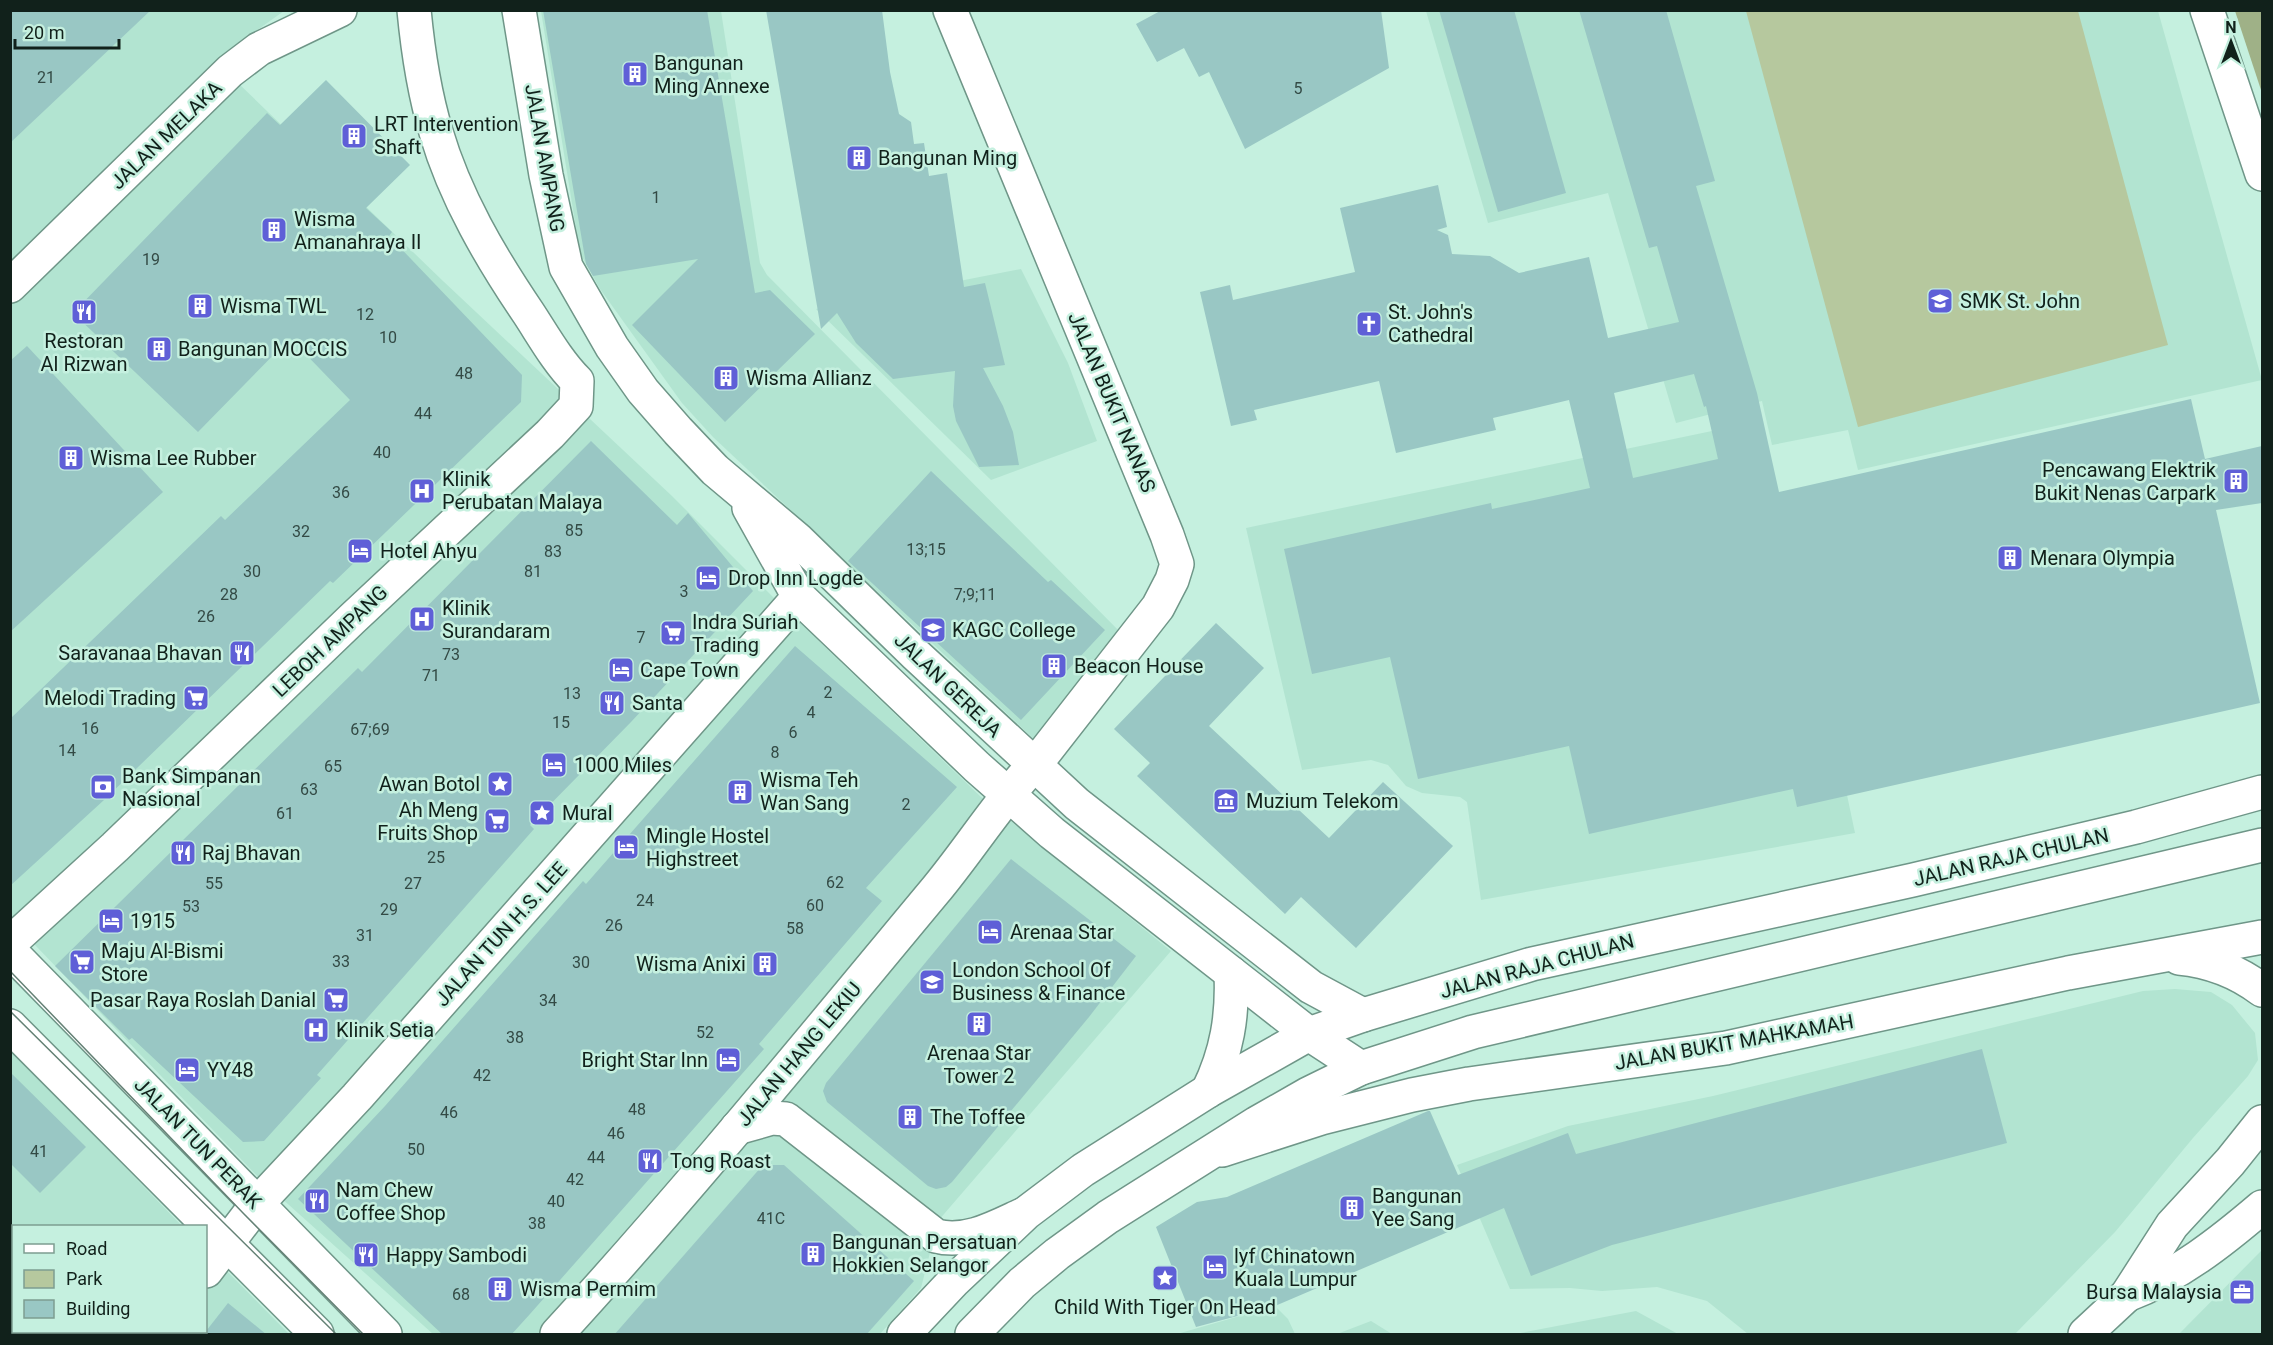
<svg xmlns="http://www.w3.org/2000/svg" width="2273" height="1345" font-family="Roboto,sans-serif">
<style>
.built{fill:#b2e4d1}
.green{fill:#b6c89e}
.forest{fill:#9fb187}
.building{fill:#99c7c4;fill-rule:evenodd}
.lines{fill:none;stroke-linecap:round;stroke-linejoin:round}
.minor-casing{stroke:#6f9688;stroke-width:36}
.tertiary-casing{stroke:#6f9688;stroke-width:36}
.secondary-casing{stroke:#6f9688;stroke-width:36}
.minor{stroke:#fff;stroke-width:33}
.tertiary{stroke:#fff;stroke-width:33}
.secondary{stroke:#fff;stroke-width:33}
.tram{stroke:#648175;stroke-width:1.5}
.labels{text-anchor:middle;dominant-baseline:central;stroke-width:5;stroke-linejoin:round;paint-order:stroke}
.number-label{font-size:16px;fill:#334a45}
.poi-label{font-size:20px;fill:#11211b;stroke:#c5f0df;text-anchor:start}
.street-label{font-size:20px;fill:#11211b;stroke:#c5f0df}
</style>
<rect width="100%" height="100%" fill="#c5f0df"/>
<g class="built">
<path d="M11,11H284L226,52L11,274Z"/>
<path d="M541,11H721L760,263L767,275L1122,634L1037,742L713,437L682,403L600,289L580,253Z"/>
<path d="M1426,11H2158L2262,380L1858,470L1848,430L1772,445L1762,401L1676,423L1608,193L1488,223Z"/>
<path d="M237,82L443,281L672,496L776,600L981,797L1171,951L938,1221L921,1288L880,1334H433L260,1179L11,920V305Z"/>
<path d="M1021,269L1068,363L1097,441L991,480L816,309Z"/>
<path d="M1712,431L1847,795L1855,833L1481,900L1467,802L1460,797L1422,793L1406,786L1388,765L1371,760L1302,770L1246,528Z"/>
<path d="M2175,989L2211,992L2232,1005L2255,1033L2258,1060L2248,1076L2193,1138L2115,1232L2015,1334H1748L1707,1301L1657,1287L1602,1291L1570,1288L1510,1289L1457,1165L1568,1126L1713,1096L2143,991Z"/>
<path d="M10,1049L182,1226H14V1332H206V1250L289,1334H11Z"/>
<path d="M2262,1250V1334H2179Z"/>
<path d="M1275,1306L1288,1319L1295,1334H1177Z"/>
<path d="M1636,1311L1678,1334H1515Z"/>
<path d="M1371,1321L1392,1334H1337Z"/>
</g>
<path class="green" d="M1746,11H2078L2168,345L1858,427Z"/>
<path class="forest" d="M2235,11H2262V93Z"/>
<g class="building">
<path d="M10,10H151L10,143Z"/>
<path d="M543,10H707L755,293L770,290L815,334L725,422L632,325L698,259L593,276L586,264Z"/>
<path d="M766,10H882L890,72L899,114L911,122L914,144L924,143L929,176L947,173L964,287L985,283L1005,365L983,368L1003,406L1013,432L1019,465L979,467L956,421L953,406L955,371L893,379L856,343L837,313L821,329Z"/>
<path d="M1162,10H1381L1389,68L1245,149L1209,72L1199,77L1184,48L1157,62L1136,24Z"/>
<path d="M1439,10H1514L1566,193L1498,212Z"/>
<path d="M1579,10H1666L1715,181L1696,186L1757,393L1779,492L2191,399L2205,459L2262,446V503L2216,510L2260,703L1797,807L1793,789L1589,834L1569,746L1418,779L1390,657L1312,674L1284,549L1491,503L1492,509L1590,488L1569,400L1493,418L1496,430L1396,453L1379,381L1254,410L1257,420L1231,426L1200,292L1230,285L1233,300L1355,272L1340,208L1438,185L1447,227L1437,230L1448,235L1452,254L1490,256L1519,273L1589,257L1608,338L1679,322L1657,246L1649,248ZM1694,374L1704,407L1706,406L1718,459L1633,478L1614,393Z"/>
<path d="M326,80L410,165L366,208L392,232L389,236L522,375L521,402L333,583L330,581L104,800L10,886V719L221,516L225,520L350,400L290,338L198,432L73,313L267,113L280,125Z"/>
<path d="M27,346L163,492L10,632V361Z"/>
<path d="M591,441L677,525L688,513L753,591L631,722L530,825L534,829L317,1075L321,1078L264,1141L243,1142L132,1038L129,1040L55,966L358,668L362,672Z"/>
<path d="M931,471L1048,582L1051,580L1105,630L1021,720L848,561Z"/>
<path d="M1216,623L1264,668L1209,726L1329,838L1383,782L1453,846L1356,948L1301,897L1285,914L1137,776L1150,763L1114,729Z"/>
<path d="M795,646L957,787L866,888L882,901L759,1044L764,1049L530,1314L511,1335H443L298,1199L385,1106L583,881L586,884Z"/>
<path d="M1011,859L1136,956L1089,1017L952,1182L946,1187L936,1189L928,1186L827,1102L823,1091L826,1083Z"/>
<path d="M1982,1049L2007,1143L1612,1245L1531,1276L1504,1208L1275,1306L1196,1327L1156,1227L1197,1202L1227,1197L1428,1111H1430L1458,1175L1568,1133L1576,1154Z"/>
<path d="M10,1072L86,1147L40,1193L10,1163Z"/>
<path d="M773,1165H784L914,1281L866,1335H614L762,1166Z"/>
<path d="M228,1303L267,1335H203Z"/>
</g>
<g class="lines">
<g class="minor-casing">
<g id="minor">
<path d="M950,10L1167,535L1177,564L1172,580L1158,607L1034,766"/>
<path d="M2207,10L2262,174"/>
<path d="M10,286L230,71L259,49L340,10"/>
<path d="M2179,958C2210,961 2237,971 2262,990"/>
<path d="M737,1128L772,1118L786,1119L936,1236C966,1244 996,1227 1022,1215"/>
<path d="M1222,1150L1321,1118L1412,1095L1469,1084L1726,1048L2068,973L2262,937"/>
<path d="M206,1271L257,1204L357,1097L799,597"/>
<path d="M2127,1295C2178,1276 2221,1242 2262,1207"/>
<path d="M156,1334L159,1332"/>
<path d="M2085,1334L2127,1295L2172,1225L2230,1162L2262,1122"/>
</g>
</g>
<g class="tertiary-casing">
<g id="tertiary">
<path d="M519,10L546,175L566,267L612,347L643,391L678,431L715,470L797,539L916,655L1077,804L1311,987L1363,1015"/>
<path d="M749,508L799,597L977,767L1052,833L1309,1034L1361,1068"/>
<path d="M10,943L115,847L352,619L550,434L576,406L577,381C558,362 544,337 529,314C491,258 455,197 436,132C424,92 418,52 414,10"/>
<path d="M557,1334C688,1191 810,1041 934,892C965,855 991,814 1023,777"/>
</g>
</g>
<g class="secondary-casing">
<g id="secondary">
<path d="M10,951L385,1334"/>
<path d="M10,1026L317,1334"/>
<path d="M1208,1091C1227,1052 1233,1016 1231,973"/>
<path d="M904,1334L954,1281L1026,1213L1083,1170L1208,1091L1309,1034L1363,1015L1532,964L1913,880L2136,827L2262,792"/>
<path d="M972,1334L1022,1283L1057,1254L1108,1217L1257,1123L1308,1094L1361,1068L1473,1032L2262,845"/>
</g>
</g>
<use href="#minor" class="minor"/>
<use href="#tertiary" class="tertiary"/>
<use href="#secondary" class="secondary"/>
<g class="tram">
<path d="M10,971L244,1214L363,1334"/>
<path d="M10,1011L336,1334"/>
</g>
</g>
<defs>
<g id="building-square" transform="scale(1.35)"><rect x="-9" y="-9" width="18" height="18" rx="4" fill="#5f5fd7" stroke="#c5f0df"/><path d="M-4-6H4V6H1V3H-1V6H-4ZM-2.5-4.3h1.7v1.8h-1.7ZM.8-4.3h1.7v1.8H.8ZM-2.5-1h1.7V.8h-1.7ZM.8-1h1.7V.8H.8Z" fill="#fff"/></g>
<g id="school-square" transform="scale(1.35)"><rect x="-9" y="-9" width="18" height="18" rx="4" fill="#5f5fd7" stroke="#c5f0df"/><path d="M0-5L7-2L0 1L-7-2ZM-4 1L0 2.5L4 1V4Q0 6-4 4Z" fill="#fff"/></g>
<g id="restaurant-square" transform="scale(1.35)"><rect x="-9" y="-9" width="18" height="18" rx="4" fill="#5f5fd7" stroke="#c5f0df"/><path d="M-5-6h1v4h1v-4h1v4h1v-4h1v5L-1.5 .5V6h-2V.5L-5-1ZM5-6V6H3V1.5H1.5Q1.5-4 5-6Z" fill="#fff"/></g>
<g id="church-square" transform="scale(1.35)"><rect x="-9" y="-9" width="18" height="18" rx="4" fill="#5f5fd7" stroke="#c5f0df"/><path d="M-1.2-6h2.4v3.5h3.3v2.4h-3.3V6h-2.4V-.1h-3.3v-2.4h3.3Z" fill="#fff"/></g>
<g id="hospital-square" transform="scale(1.35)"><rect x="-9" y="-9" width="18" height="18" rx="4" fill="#5f5fd7" stroke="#c5f0df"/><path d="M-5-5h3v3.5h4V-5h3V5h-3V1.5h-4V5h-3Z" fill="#fff"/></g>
<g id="hotel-square" transform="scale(1.35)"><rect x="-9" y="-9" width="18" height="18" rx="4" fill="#5f5fd7" stroke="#c5f0df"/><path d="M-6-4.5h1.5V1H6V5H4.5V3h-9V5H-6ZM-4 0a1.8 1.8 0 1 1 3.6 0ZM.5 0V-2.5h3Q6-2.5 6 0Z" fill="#fff"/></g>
<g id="university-square" transform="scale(1.35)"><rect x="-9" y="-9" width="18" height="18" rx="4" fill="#5f5fd7" stroke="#c5f0df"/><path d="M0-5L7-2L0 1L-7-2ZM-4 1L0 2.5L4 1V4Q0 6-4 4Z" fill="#fff"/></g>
<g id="supermarket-square" transform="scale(1.35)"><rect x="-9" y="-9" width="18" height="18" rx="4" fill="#5f5fd7" stroke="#c5f0df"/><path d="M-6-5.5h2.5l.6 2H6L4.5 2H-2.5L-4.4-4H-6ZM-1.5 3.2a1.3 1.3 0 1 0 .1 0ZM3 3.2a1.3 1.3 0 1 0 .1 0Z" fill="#fff"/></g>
<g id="sight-square" transform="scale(1.35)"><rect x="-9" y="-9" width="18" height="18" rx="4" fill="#5f5fd7" stroke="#c5f0df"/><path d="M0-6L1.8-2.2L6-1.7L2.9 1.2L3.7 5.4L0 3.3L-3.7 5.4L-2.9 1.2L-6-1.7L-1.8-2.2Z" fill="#fff"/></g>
<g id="bank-square" transform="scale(1.35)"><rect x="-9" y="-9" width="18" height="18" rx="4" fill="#5f5fd7" stroke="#c5f0df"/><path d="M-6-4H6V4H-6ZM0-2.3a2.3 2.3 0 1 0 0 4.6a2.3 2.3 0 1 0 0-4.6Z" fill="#fff"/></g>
<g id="museum-square" transform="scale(1.35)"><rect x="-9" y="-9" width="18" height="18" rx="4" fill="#5f5fd7" stroke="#c5f0df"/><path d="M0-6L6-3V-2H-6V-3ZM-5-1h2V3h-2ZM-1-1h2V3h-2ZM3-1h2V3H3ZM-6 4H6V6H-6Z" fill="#fff"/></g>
<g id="office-square" transform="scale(1.35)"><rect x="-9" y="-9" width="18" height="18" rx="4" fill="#5f5fd7" stroke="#c5f0df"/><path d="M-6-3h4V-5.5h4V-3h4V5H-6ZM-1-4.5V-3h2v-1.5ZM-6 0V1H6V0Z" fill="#fff"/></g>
</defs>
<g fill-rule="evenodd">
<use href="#building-square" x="635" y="74"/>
<use href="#building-square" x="354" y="136"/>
<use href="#building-square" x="859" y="158"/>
<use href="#building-square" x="274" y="230"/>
<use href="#school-square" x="1940" y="301"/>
<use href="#building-square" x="200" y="306"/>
<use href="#restaurant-square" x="84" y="312"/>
<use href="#church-square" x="1369" y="324"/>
<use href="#building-square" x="159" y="349"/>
<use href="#building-square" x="726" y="378"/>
<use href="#building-square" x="71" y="458"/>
<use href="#building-square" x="2236" y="481"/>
<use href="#hospital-square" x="422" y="491"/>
<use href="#hotel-square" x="360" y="551"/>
<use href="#building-square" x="2010" y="558"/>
<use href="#hotel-square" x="708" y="578"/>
<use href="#hospital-square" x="422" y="619"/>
<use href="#university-square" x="933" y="630"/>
<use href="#supermarket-square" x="673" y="633"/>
<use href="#restaurant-square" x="242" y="653"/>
<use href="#building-square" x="1054" y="666"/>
<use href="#hotel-square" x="621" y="670"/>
<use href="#supermarket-square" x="196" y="698"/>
<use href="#restaurant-square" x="612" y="703"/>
<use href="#hotel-square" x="554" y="765"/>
<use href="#sight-square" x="500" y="784"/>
<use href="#bank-square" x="103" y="787"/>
<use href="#building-square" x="740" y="792"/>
<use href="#museum-square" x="1226" y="801"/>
<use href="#sight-square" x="542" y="813"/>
<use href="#supermarket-square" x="497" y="821"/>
<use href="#hotel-square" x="626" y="847"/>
<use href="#restaurant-square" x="183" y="853"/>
<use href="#hotel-square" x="111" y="921"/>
<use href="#hotel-square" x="990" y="932"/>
<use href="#supermarket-square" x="82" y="962"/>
<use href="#building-square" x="765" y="964"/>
<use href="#university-square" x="932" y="982"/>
<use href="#supermarket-square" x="336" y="1000"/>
<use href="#building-square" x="979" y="1024"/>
<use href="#hospital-square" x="316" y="1030"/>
<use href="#hotel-square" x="728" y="1060"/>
<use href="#hotel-square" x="187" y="1070"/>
<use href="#building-square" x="910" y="1117"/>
<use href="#restaurant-square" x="650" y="1161"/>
<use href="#restaurant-square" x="317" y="1201"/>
<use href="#building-square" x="1352" y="1208"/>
<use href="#building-square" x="813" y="1254"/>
<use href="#restaurant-square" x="366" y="1255"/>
<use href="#hotel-square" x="1215" y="1267"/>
<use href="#sight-square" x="1165" y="1278"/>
<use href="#building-square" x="500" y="1289"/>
<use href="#office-square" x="2242" y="1292"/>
</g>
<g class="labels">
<g class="number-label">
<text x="46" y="77">21</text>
<text x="1298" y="88">5</text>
<text x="656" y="197">1</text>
<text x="151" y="259">19</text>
<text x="365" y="314">12</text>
<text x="388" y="337">10</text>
<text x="464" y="373">48</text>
<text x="423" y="413">44</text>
<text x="382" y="452">40</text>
<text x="341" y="492">36</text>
<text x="574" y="530">85</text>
<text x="301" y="531">32</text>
<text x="926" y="549">13;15</text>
<text x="553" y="551">83</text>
<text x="252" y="571">30</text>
<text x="533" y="571">81</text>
<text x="684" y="591">3</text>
<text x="229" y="594">28</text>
<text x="975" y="594">7;9;11</text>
<text x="206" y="616">26</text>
<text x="641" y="637">7</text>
<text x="451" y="654">73</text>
<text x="431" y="675">71</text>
<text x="828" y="692">2</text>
<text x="572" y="693">13</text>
<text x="811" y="712">4</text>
<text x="561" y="722">15</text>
<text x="90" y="728">16</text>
<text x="370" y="729">67;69</text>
<text x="793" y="732">6</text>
<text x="67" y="750">14</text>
<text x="775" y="752">8</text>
<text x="333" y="766">65</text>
<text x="309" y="789">63</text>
<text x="906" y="804">2</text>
<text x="285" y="813">61</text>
<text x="436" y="857">25</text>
<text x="835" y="882">62</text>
<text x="214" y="883">55</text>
<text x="413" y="883">27</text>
<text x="645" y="900">24</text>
<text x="815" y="905">60</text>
<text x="191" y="906">53</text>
<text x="389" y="909">29</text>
<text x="614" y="925">26</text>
<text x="795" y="928">58</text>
<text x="365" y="935">31</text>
<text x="341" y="961">33</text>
<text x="581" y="962">30</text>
<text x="548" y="1000">34</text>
<text x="705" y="1032">52</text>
<text x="515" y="1037">38</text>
<text x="482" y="1075">42</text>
<text x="637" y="1109">48</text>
<text x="449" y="1112">46</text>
<text x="616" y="1133">46</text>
<text x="416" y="1149">50</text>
<text x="39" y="1151">41</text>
<text x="596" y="1157">44</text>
<text x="575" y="1179">42</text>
<text x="556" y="1201">40</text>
<text x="771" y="1218">41C</text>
<text x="537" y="1223">38</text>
<text x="461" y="1294">68</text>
</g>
<g class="poi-label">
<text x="654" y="63">Bangunan<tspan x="654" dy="23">Ming Annexe</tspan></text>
<text x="374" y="124">LRT Intervention<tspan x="374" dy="23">Shaft</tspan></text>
<text x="878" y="158">Bangunan Ming</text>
<text x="294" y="219">Wisma<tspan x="294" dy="23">Amanahraya II</tspan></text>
<text x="1960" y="301">SMK St. John</text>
<text x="220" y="306">Wisma TWL</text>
<text x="1388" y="312">St. John's<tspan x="1388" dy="23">Cathedral</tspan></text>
<text x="84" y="341" text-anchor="middle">Restoran<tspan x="84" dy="23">Al Rizwan</tspan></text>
<text x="178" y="349">Bangunan MOCCIS</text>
<text x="746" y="378">Wisma Allianz</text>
<text x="90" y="458">Wisma Lee Rubber</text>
<text x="2216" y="470" text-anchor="end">Pencawang Elektrik<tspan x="2216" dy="23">Bukit Nenas Carpark</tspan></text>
<text x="442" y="479">Klinik<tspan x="442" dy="23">Perubatan Malaya</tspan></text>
<text x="380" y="551">Hotel Ahyu</text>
<text x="2030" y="558">Menara Olympia</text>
<text x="728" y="578">Drop Inn Logde</text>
<text x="442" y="608">Klinik<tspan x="442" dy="23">Surandaram</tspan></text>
<text x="692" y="622">Indra Suriah<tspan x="692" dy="23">Trading</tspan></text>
<text x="952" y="630">KAGC College</text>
<text x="222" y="653" text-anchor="end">Saravanaa Bhavan</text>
<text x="1074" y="666">Beacon House</text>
<text x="640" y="670">Cape Town</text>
<text x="176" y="698" text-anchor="end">Melodi Trading</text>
<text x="632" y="703">Santa</text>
<text x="574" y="765">1000 Miles</text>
<text x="122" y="776">Bank Simpanan<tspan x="122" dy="23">Nasional</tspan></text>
<text x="760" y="780">Wisma Teh<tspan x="760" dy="23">Wan Sang</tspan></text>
<text x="480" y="784" text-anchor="end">Awan Botol</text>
<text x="1246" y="801">Muzium Telekom</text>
<text x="478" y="810" text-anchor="end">Ah Meng<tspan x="478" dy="23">Fruits Shop</tspan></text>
<text x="562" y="813">Mural</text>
<text x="646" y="836">Mingle Hostel<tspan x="646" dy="23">Highstreet</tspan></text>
<text x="202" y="853">Raj Bhavan</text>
<text x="130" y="921">1915</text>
<text x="1010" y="932">Arenaa Star</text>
<text x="101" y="951">Maju Al-Bismi<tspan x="101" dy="23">Store</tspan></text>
<text x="746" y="964" text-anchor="end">Wisma Anixi</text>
<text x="952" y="970">London School Of<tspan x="952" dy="23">Business &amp; Finance</tspan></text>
<text x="316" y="1000" text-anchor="end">Pasar Raya Roslah Danial</text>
<text x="336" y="1030">Klinik Setia</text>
<text x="979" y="1053" text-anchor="middle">Arenaa Star<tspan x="979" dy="23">Tower 2</tspan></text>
<text x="708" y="1060" text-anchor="end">Bright Star Inn</text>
<text x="207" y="1070">YY48</text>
<text x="930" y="1117">The Toffee</text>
<text x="670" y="1161">Tong Roast</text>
<text x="336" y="1190">Nam Chew<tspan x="336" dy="23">Coffee Shop</tspan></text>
<text x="1372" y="1196">Bangunan<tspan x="1372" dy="23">Yee Sang</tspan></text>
<text x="832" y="1242">Bangunan Persatuan<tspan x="832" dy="23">Hokkien Selangor</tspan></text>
<text x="386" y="1255">Happy Sambodi</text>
<text x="1234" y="1256">lyf Chinatown<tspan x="1234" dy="23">Kuala Lumpur</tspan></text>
<text x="520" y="1289">Wisma Permim</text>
<text x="2222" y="1292" text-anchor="end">Bursa Malaysia</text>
<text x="1165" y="1307" text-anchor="middle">Child With Tiger On Head</text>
</g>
<g class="street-label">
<text transform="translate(166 135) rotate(-44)">JALAN MELAKA</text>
<text transform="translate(545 158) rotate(80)">JALAN AMPANG</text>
<text transform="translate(1112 402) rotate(67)">JALAN BUKIT NANAS</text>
<text transform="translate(330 641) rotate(-44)">LEBOH AMPANG</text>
<text transform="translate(948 685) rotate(44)">JALAN GEREJA</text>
<text transform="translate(2011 857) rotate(-13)">JALAN RAJA CHULAN</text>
<text transform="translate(501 934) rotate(-48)">JALAN TUN H.S. LEE</text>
<text transform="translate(1537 966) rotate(-15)">JALAN RAJA CHULAN</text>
<text transform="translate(1734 1042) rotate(-10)">JALAN BUKIT MAHKAMAH</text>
<text transform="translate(799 1054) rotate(-50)">JALAN HANG LEKIU</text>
<text transform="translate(198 1143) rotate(46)">JALAN TUN PERAK</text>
</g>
</g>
<rect width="2273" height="1345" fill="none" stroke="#11211b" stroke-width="24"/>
<rect x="12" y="1225" width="195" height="108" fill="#c5f0df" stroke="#7d9d91" stroke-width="1.5"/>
<rect x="24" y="1244" width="30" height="9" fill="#ffffff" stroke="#7d9d91" stroke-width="1.5"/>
<text x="66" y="1255" font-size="18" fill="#11211b">Road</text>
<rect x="24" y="1270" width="30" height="18" fill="#b6c89e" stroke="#7d9d91" stroke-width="1.5"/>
<text x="66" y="1285" font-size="18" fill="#11211b">Park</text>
<rect x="24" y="1300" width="30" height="18" fill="#99c7c4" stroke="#7d9d91" stroke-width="1.5"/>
<text x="66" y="1315" font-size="18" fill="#11211b">Building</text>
<g transform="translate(2231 42)" stroke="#c5f0df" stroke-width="4.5" paint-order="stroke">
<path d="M0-4.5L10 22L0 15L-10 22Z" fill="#11211b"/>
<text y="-9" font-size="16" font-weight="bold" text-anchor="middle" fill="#11211b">N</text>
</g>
<path d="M15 39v9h104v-9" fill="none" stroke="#11211b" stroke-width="3"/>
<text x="24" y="39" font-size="18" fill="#11211b" stroke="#c5f0df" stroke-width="4.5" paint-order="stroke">20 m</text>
</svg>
